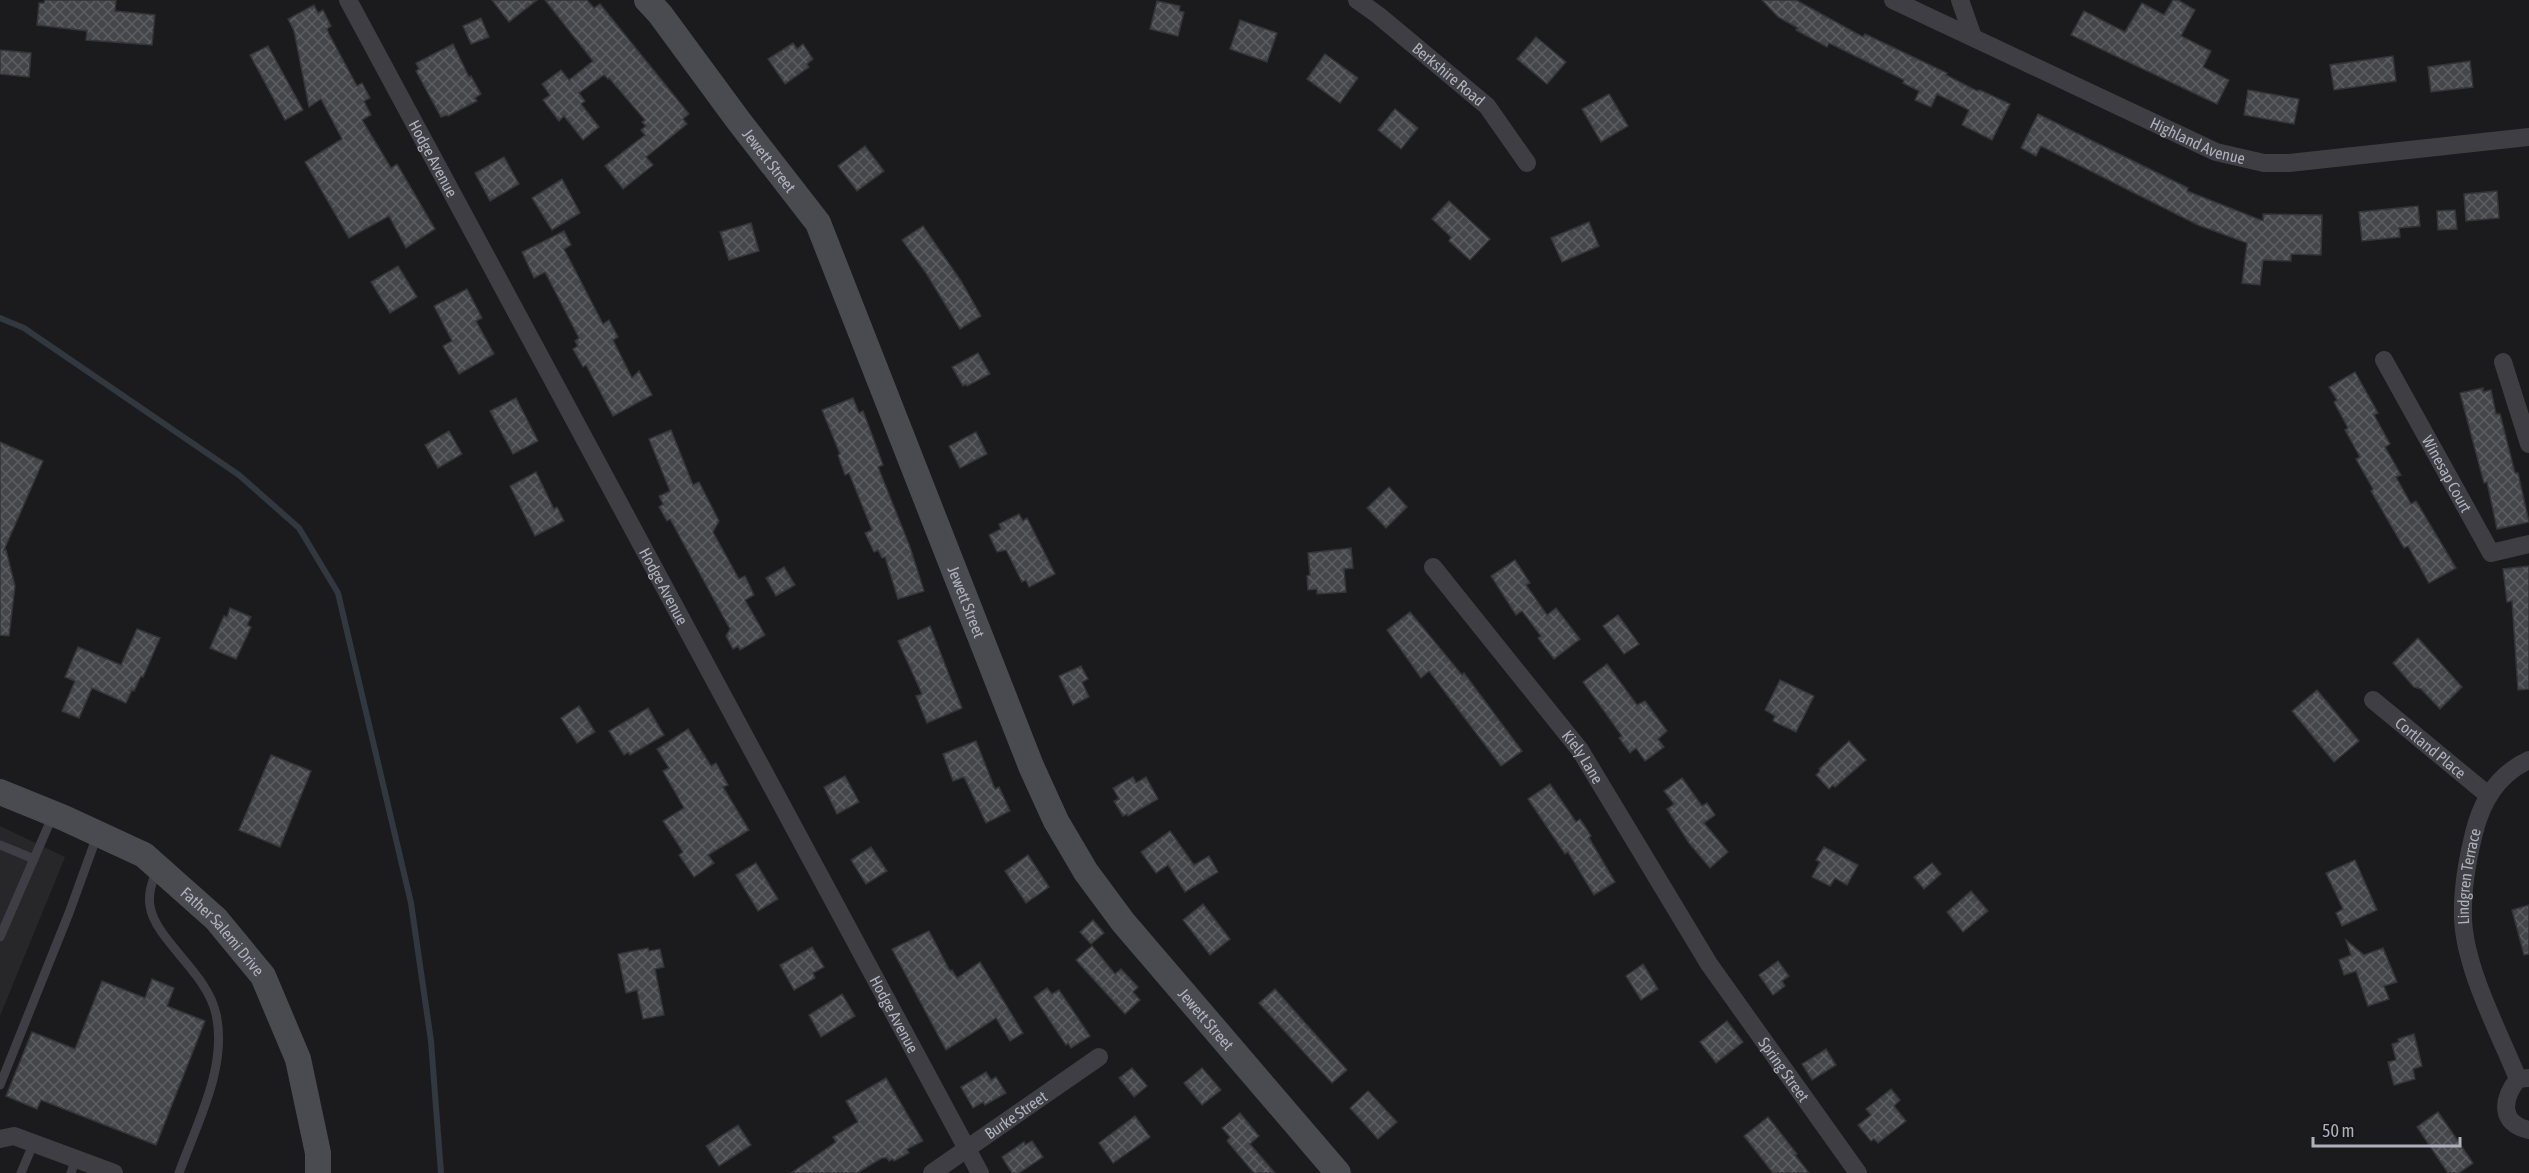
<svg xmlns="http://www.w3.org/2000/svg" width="2529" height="1173" font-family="'Asap Condensed',sans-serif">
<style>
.built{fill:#27272a}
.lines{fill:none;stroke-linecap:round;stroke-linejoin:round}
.stream{stroke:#313840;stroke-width:6}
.building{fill:url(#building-cross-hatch);stroke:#353539;stroke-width:1.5}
.lane{stroke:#3e3e44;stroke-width:9}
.street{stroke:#3e3e44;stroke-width:18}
.secondary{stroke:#4a4b51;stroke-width:26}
.labels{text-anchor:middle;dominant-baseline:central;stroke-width:4.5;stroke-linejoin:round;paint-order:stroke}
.street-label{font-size:16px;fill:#aeb1bb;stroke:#161618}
</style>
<defs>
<pattern id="building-cross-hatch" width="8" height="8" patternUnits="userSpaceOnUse" patternTransform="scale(1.5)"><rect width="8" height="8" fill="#45464a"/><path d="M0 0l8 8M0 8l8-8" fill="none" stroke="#5d5e62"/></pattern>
</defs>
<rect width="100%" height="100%" fill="#1b1b1d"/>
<path class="built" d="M0,826L65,857L0,1016Z"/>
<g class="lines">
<path class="stream" d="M0,318L24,328L239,475L299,528L338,593L411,903L431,1041L441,1173"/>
</g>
<g class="building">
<path d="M45,0H116L115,11L155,15L152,45L86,40L87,31L37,25L39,3H44Z"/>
<path d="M492,0H537L509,22Z"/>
<path d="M545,0H587L594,8L600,4L689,114L683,119L687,124L646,157L653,165L623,189L605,166L645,135L641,130L646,126L642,122L645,120L609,78L608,79L604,75L579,93L585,101L581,104L599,127L583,140L564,116L559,121L543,100L550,95L542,84L561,70L569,80L593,61Z"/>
<path d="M1762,0H1796L1863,37L1865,34L1947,73L1946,75L1977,91L1980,90L2010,104L1992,140L1962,125L1969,110L1937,94L1931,107L1915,100L1919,91L1903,83L1904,80L1829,43L1827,47L1796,30L1798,28L1778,17Z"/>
<path d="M2173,0H2178L2195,10L2181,36L2211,51L2203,67L2229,80L2217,104L2071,35L2084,11L2125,32L2142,3L2164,15Z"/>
<path d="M1157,1L1180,6L1179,11L1184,12L1178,36L1150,29Z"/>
<path d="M314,5L318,13L323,10L331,26L327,29L329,34L357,86L362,83L370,98L364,101L371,115L362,120L391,168L397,164L435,229L406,248L389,216L349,238L305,162L342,139L321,99L309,107L294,31L288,19Z"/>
<path d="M481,18L489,37L471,44L463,26Z"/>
<path d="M1240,20L1277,33L1267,62L1230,49Z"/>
<path d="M1536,37L1566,62L1547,84L1517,59Z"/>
<path d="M793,43L797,49L803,44L813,59L807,64L809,67L785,84L768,59Z"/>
<path d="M453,44L469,77L471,76L481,94L475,98L477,101L448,116L447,115L441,117L416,71L419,69L416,63Z"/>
<path d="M268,46L303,110L285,120L250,55Z"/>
<path d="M0,50L31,53L29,77L0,74Z"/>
<path d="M1325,54L1358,78L1340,103L1307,79Z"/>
<path d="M2393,56L2396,81L2334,90L2330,65Z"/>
<path d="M2470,61L2473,87L2431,92L2428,67Z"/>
<path d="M2248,90L2299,99L2294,124L2244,115Z"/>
<path d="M1609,94L1628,126L1601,142L1582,109Z"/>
<path d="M1395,109L1418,128L1401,149L1378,130Z"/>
<path d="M2038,114L2188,188L2187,191L2263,221V214L2322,215L2321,255L2291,254V261L2263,260L2260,285L2242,283L2247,243L2198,225L2041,146L2036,156L2021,148Z"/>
<path d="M865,146L884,171L857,191L838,166Z"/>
<path d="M504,157L519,184L490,201L475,173Z"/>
<path d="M562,179L580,213L552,230L532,198Z"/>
<path d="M2497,191L2499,218L2466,221L2464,194Z"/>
<path d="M1449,201L1490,239L1470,260L1449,241L1451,237L1432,219Z"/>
<path d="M2418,206L2420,226L2399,228L2400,237L2362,241L2359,212Z"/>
<path d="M2455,210L2457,229L2438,230L2437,211Z"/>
<path d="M1589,222L1599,246L1562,262L1551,238Z"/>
<path d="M751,223L759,251L729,260L720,232Z"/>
<path d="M923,226L961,281L981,316L960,329L926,273L902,240Z"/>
<path d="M564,231L571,245L564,249L603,324L609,320L618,337L613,340L632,378L639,371L652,395L613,416L586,365L583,367L573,349L578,346L575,341L579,338L545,272L534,278L522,252Z"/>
<path d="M398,266L417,297L390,313L371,282Z"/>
<path d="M467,289L482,318L476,321L494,354L459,374L443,346L452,341L434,306Z"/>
<path d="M978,353L990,374L967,386L966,384L963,386L952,367Z"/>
<path d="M2355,372L2378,413L2374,415L2390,444L2385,447L2401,475L2396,477L2411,504L2416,501L2456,568L2429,583L2408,546L2404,548L2371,491L2373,489L2356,459L2360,457L2345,430L2348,428L2334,402L2337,400L2329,387Z"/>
<path d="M2483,388V392L2491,390L2496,414H2500L2515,473H2518L2529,522L2497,529L2487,482L2484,483L2460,393Z"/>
<path d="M516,398L538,441L513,454L490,411Z"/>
<path d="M853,398L859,413L863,411L871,432L883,465L878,467L910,547L924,591L898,599L885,557L882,558L878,550L874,552L865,533L872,530L849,473L845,475L838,455L840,454L822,410Z"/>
<path d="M671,430L693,485L699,482L719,521L713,532L739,579L745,576L754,595L745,600L765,635L740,650L738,646L733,649L726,636L730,629L670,519L667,521L659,507L663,504L659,496L670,491L649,439Z"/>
<path d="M449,431L462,454L438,468L425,445Z"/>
<path d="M976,432L987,454L960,468L949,446Z"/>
<path d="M0,442L43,461L4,550H6L15,586L9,636L0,635Z"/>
<path d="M536,472L554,509L557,507L564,521L535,536L510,486Z"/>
<path d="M1389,487L1407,507L1386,528L1367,508Z"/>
<path d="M1019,514L1023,521L1027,518L1055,574L1029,587L1026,580L1022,582L1006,550L997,552L989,535L1001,529L999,524Z"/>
<path d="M1351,548L1353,568L1344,569L1346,592L1317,594V589L1308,590L1307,576L1310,575L1308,553Z"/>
<path d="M1515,560L1530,583L1526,585L1547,615L1556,608L1580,639L1554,659L1538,638L1541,636L1522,611L1516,615L1491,576Z"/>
<path d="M2529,566V689L2518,690L2512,601L2507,602L2503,569Z"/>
<path d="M784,567L795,585L776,596L766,578Z"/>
<path d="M230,608L251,617L247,625L251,627L236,659L210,648L224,616L227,617Z"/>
<path d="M1410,612L1462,675L1464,673L1522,751L1501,766L1429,671L1421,678L1387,630Z"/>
<path d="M1618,615L1639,644L1624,654L1603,626Z"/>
<path d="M930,626L962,708L927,723L916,696L922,694L898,641Z"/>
<path d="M137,629L160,638L143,677L141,676L134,691L132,690L126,703L92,688L79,718L62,711L75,681L65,677L78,647L121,665Z"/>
<path d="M2418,638L2462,687L2440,709L2421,689L2414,687L2393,663Z"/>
<path d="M1607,664L1637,705L1645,701L1667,731L1658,739L1664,747L1645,761L1636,748L1630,753L1619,738L1622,736L1583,682Z"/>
<path d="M1081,666L1088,679L1082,682L1089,697L1073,705L1059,676Z"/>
<path d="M1780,680L1814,696L1796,732L1773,721L1775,716L1765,710Z"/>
<path d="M2317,690L2359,741L2334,762L2292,711Z"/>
<path d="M579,706L595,732L577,743L561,718Z"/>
<path d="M648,708L664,735L630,755L628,752L624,755L609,731Z"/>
<path d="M688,729L711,766L716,763L728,785L723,787L749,830L708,855L714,863L694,877L679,855L683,852L663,821L684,808L663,771L669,768L657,749Z"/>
<path d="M976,741L995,789L999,787L1010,811L986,823L964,777L953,781L943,754Z"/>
<path d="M1849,741L1866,760L1835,787L1833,785L1829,789L1816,775L1820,771L1819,769Z"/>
<path d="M271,755L311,771L280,847L239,830Z"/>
<path d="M845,776L859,802L837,814L824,787Z"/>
<path d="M1133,777L1136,783L1146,777L1158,799L1128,816L1127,814L1123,816L1114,801L1119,799L1113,788Z"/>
<path d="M1682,778L1702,806L1707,803L1715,815L1704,823L1728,852L1710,868L1689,843L1667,809L1674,804L1664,791Z"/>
<path d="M1550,784L1576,822L1580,819L1591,836L1589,838L1615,882L1594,895L1568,852L1565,854L1528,799Z"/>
<path d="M1170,831L1194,865L1209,856L1218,872L1185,892L1168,865L1156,873L1141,852Z"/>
<path d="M871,847L887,871L866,884L851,860Z"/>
<path d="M1824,847L1858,865L1847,885L1835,878L1830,886L1812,877L1820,862L1816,860Z"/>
<path d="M1028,855L1049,887L1026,903L1005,871Z"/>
<path d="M2355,860L2377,910L2342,926L2336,913L2343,909L2326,873Z"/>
<path d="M756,863L778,899L758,911L736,875Z"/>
<path d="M1932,863L1941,874L1924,889L1914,877Z"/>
<path d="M1971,891L1988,911L1963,932L1947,912Z"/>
<path d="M1203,904L1230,939L1210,955L1183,920Z"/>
<path d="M2529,905V954L2524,955L2512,910Z"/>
<path d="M1093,920L1104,933L1091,944L1080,932Z"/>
<path d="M929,931L950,971L952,970L957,978L980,962L1023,1033L1010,1041L996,1018L946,1050L892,949Z"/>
<path d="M2346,940L2364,955L2383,948L2397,982L2384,986L2389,999L2368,1006L2356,971L2344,975L2339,960L2351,955Z"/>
<path d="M1092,946L1115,974L1121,969L1138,987L1133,992L1140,1000L1125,1014L1076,960Z"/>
<path d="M812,947L824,967L813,973L815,978L794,990L780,965Z"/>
<path d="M648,948L649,951L660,949L664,967L655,969L664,1015L643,1019L637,990L626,993L618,954Z"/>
<path d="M1778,961L1789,976L1782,981L1785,986L1773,995L1759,975Z"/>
<path d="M1643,964L1658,989L1641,1000L1626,976Z"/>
<path d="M152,979L174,988L167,1006L205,1021L156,1145L41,1100L37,1109L6,1096L32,1032L75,1049L102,981L145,998Z"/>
<path d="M1047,988L1052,994L1059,990L1090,1036L1071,1048L1068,1043L1066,1045L1034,997Z"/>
<path d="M1275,989L1347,1070L1332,1083L1259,1003Z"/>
<path d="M842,994L855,1016L821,1037L809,1015Z"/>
<path d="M1727,1021L1743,1042L1716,1063L1700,1042Z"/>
<path d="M2414,1034L2422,1066L2413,1069L2415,1079L2394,1085L2388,1062L2396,1060L2392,1044L2399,1042L2398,1039Z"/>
<path d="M1826,1049L1836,1065L1812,1080L1802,1064Z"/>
<path d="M1132,1068L1147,1086L1134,1097L1119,1078Z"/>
<path d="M1202,1068L1221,1090L1202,1105L1184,1083Z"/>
<path d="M986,1072L991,1080L996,1077L1006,1093L985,1105L983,1102L973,1108L961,1087Z"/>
<path d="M886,1078L923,1141L907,1149L909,1153L894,1161L893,1159L889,1161L887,1158H882L857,1173H791L836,1142L833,1137L858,1122L846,1101Z"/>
<path d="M1891,1089L1900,1100L1894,1106L1906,1121L1878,1143L1874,1139L1871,1141L1858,1125L1871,1115L1866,1109Z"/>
<path d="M1368,1091L1397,1122L1378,1139L1350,1108Z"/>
<path d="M2438,1112L2473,1163L2459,1173H2448L2417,1127Z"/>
<path d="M1240,1113L1259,1136L1250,1144L1275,1173H1254L1227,1141L1230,1137L1222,1128Z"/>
<path d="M1135,1116L1150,1137L1113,1163L1099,1143Z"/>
<path d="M1768,1117L1797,1154L1795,1155L1809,1173H1773L1744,1136Z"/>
<path d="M738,1125L751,1145L719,1166L706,1146Z"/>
<path d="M1032,1141L1043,1157L1019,1173H1012L1002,1157L1024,1142L1025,1145Z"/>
</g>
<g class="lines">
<g class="lane">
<path d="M0,845L34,859"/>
<path d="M156,871C152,883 148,893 150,906C155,940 207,972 216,1014C228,1067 196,1125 179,1173"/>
<path d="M0,937L53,815"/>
<path d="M0,1085L69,913L97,836"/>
<path d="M21,1173L34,1142"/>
<path d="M71,1173L76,1158"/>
</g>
<g class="street">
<path id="s1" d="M348,0L980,1173"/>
<path id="s2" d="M1357,0L1378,15L1487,106L1527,163"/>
<path id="s3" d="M1893,0L2216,152L2264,163H2289L2529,137"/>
<path d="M1960,0L1973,37"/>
<path id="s4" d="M2384,360L2491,553L2529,544"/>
<path d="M2503,362L2529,444"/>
<path id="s5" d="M1433,567L1580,750L1709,964L1858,1173"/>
<path id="s6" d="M2373,700L2488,795"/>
<path d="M2529,1078L2518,1079C2502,1099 2499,1123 2529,1130"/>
<path id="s7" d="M2518,1079C2499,1032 2465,969 2463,919C2462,890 2467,861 2474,833C2482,800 2498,774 2529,760"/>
<path d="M0,1139L14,1136L114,1173"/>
<path id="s8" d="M932,1173L1099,1057"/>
</g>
<g class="secondary">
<path id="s9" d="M647,0L660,14L738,120L818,223L1031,766L1056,821L1086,872L1123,922L1338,1173"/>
<path id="s10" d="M0,792L64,818L144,855L216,919L263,976L298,1059L318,1153V1173"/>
</g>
</g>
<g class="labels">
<g class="street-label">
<text stroke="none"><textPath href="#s2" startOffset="118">Berkshire Road</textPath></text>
<text stroke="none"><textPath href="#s3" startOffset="336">Highland Avenue</textPath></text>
<text stroke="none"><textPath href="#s1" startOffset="180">Hodge Avenue</textPath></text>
<text stroke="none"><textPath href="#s9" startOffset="202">Jewett Street</textPath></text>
<text stroke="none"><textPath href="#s4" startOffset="130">Winesap Court</textPath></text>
<text stroke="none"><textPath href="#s1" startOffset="666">Hodge Avenue</textPath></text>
<text stroke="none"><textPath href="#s9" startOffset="688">Jewett Street</textPath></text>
<text stroke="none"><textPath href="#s6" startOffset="75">Cortland Place</textPath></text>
<text stroke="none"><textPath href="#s5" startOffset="242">Kiely Lane</textPath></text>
<text stroke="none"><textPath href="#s7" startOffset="213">Lindgren Terrace</textPath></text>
<text stroke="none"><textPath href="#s10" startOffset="267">Father Salemi Drive</textPath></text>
<text stroke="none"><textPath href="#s1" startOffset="1152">Hodge Avenue</textPath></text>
<text stroke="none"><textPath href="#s9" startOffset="1174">Jewett Street</textPath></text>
<text stroke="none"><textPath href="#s5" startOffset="614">Spring Street</textPath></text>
<text stroke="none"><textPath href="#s8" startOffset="102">Burke Street</textPath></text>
</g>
</g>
<path d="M2313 1137v9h147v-9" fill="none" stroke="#aeb1bb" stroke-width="3"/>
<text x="2322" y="1137" font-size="18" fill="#aeb1bb" stroke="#161618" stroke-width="4.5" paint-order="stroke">50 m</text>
</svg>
